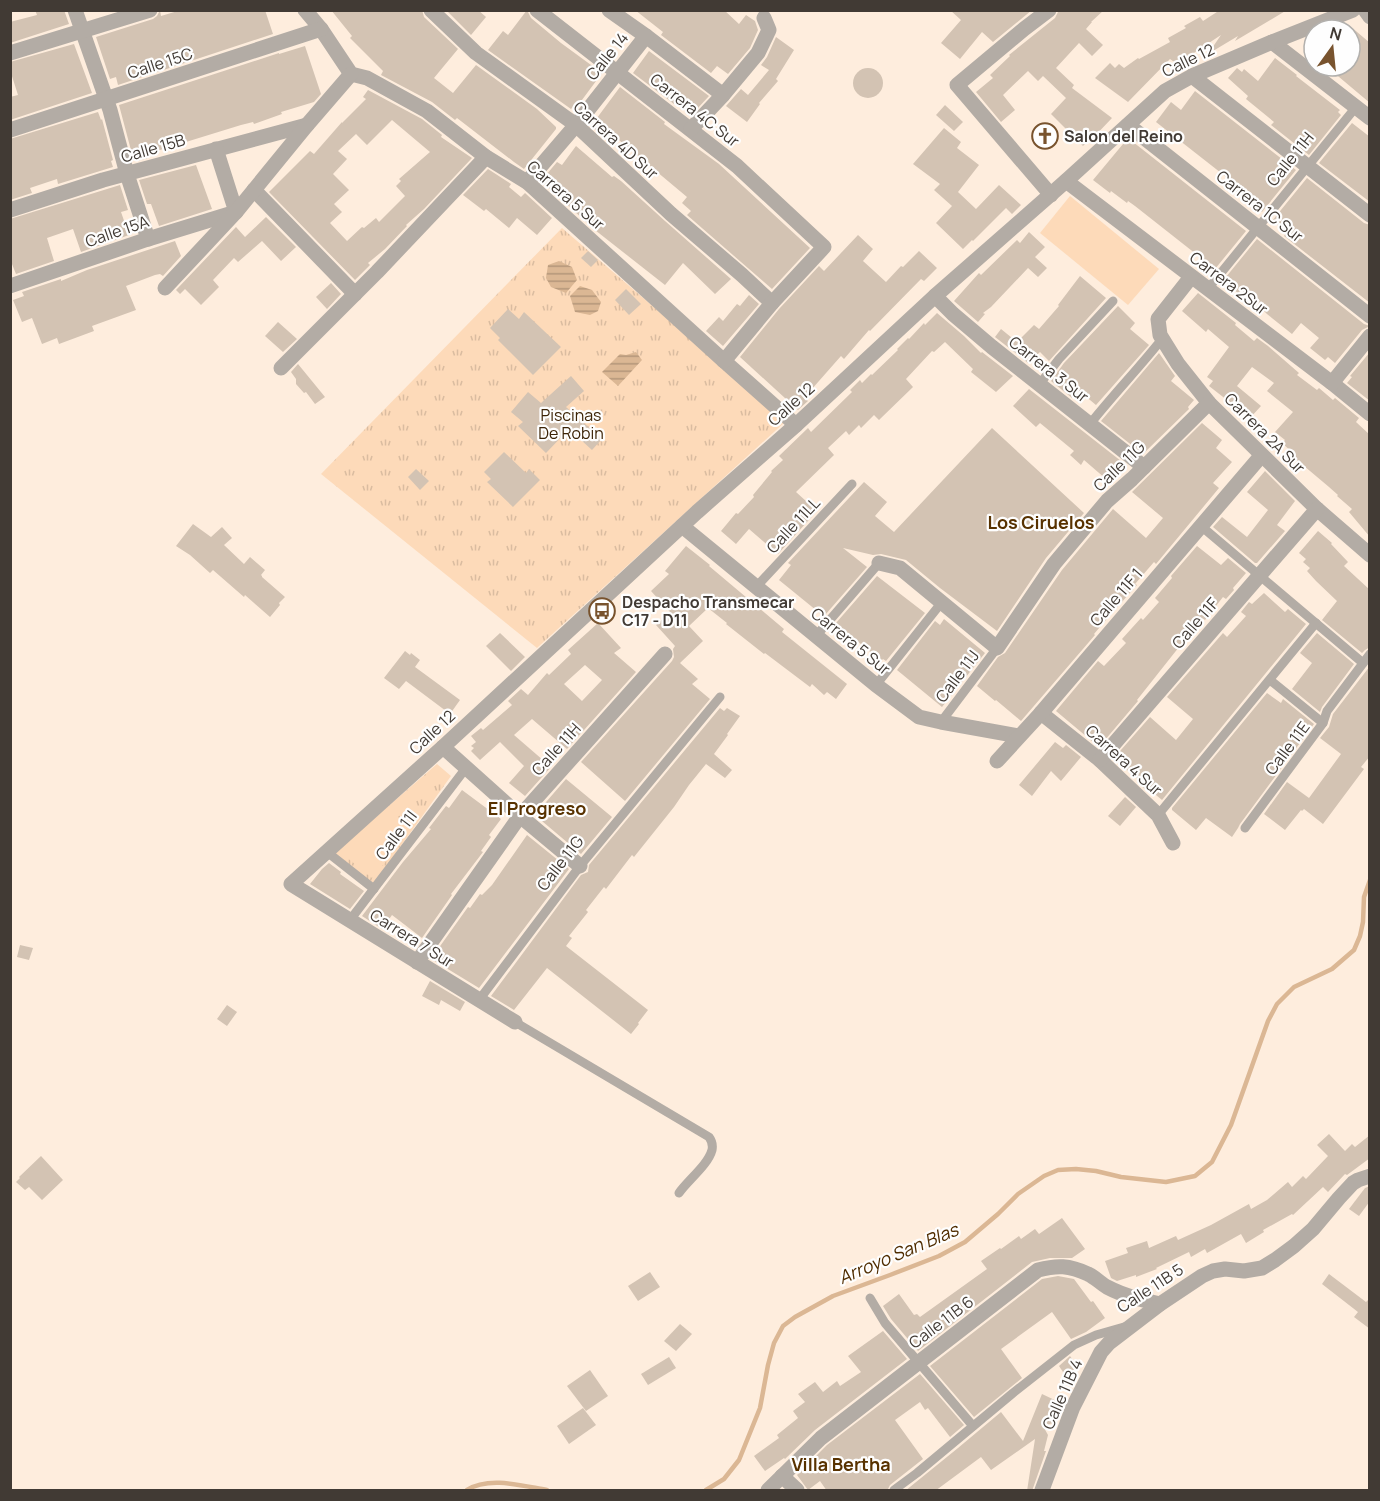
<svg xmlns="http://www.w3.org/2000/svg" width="1380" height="1501" font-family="Manrope,sans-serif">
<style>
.grass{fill:url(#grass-tufts)}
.garden{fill:#fddab9}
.water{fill:url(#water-rules)}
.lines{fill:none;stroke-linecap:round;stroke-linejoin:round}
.stream{stroke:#dbb794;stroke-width:4.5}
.building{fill:#d3c3b3;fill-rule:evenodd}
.service{stroke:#b3aca5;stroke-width:9}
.minor{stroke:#b3aca5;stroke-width:15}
.labels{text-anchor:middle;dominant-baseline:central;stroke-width:4.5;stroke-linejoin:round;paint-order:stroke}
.street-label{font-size:16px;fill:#413a34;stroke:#fefefe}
.poi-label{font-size:16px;font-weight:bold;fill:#413a34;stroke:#fefefe;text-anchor:start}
.park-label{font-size:16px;fill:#3c2306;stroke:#fefefe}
.neighbourhood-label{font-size:18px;font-weight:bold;fill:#583200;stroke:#fefefe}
.water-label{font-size:18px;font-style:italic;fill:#502d01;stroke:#fefefe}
</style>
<defs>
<pattern id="grass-tufts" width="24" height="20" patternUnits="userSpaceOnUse" patternTransform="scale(1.5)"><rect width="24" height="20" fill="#fddab9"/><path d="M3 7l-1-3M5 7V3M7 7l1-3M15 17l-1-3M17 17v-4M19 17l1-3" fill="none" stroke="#dabca0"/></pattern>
<pattern id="water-rules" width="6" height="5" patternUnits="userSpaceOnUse" patternTransform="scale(1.5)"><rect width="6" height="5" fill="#dbb794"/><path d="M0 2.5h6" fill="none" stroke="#b3967a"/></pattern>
</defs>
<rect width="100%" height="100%" fill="#feeddd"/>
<g class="grass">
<path d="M562,228L786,421L537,648L321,474Z"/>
<path d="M437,764L451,776L373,885L334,853Z"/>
</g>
<g class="garden">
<path d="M1070,196L1159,269L1128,305L1040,233Z"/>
<path d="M382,812L409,834L372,878L345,856Z"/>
</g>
<g class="water">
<path d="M559,261L572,267L577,280L566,293L551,287L546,278L548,265Z"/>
<path d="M580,286L592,290L601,302L598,311L590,315L575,312L570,296Z"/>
<path d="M636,352L642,360L618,386L602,372L620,354L626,355Z"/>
</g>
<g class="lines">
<g class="stream">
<path d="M467,1490C489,1476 523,1486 547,1490"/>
<path d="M706,1490L724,1479L739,1460L760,1408L768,1365L774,1343L783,1326L795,1317L833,1296L890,1275L939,1256L965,1242L998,1214L1018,1194L1044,1176L1058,1170L1076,1169L1096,1171L1121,1177L1166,1182L1195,1176L1212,1162L1231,1125L1268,1021L1277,1004L1294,987L1332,969L1354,950L1360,936L1363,922L1364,897L1370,880"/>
</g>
</g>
<g class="building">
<path d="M35,10H64L69,24L10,43V22L37,15Z"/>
<path d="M160,10L161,16L181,10H265L273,34L118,85L116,77L110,79L96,37L153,19L157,16Z"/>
<path d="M331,10H422L424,17L458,49L434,78L453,93L476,65L537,109L556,127V129L524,169L514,162L457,118L455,120L432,102L381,75L383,71L350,38L352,36Z"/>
<path d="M446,10H478L486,17L471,35Z"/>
<path d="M527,10L531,18L561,43L602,73L579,104L577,102L571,109L488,50L503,31L508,35Z"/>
<path d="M635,10H724L739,24L746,15L755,21L758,30L750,48L728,74L717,66L711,73L661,35L663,32Z"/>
<path d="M950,10H1032L993,42L982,32L960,59L941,43L961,20Z"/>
<path d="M1059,10H1104L1091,22H1092L1086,29L1103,45L1092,56L1079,43L1056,68L1074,85L1072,88L1112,118L1092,139L1091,138L1083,146L1051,114L1066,98L1043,76L1038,81L1028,71L1003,95L1015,110L1001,122L976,92L993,78L990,75L1010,56L1009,55L1055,18Z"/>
<path d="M1220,10H1287L1235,41L1238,36L1208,54L1221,35L1177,64L1170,59L1128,102L1095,78L1110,63L1115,68L1119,64L1124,68L1138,58L1139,59L1170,42L1168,38L1186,28L1184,26L1200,17L1203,21Z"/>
<path d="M1350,26L1370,43V103L1326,66H1350Z"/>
<path d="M776,37L794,50L776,79L778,81L759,103L760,104L747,122L726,106L741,89L748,95L769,70L761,65L767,57Z"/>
<path d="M74,44L92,93L10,120V97L18,95L10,70V62Z"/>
<path d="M305,46L321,94L314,102L281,112L282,114L254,124L253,122L241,125L147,154L148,158L137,161L135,153L132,154L119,105L279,53V54Z"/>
<path d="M649,51L709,96L696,110L679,98L674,104L633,73Z"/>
<path d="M1275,58L1297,75L1296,76L1340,110L1338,112L1341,115L1309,155L1271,125L1274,122L1246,99L1248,96L1228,78L1237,68L1242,72L1244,69L1258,81Z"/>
<circle cx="868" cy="83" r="15"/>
<path d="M620,87L665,122L664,124L719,164L810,248L772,289L687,215L691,211L682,203L687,197L613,135L608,141L591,126Z"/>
<path d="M368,90L422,119L442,135L441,137L472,158L424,209L406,225L407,226L385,249L368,263L370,265L355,280L269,192L310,151L314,154L342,122V123L366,99L363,97ZM392,120L430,152L399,179L401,181L396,186L405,196L379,222L376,218L364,228L362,227L347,241L330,223L342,212L334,204L349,190L333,174L347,159L338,151L356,134L367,145Z"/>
<path d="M1195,91L1296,170L1262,212L1227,185L1230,180L1156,122L1171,102L1181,110Z"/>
<path d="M945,105L963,122L954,131L936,115Z"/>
<path d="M98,112L101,120L102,119L113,160L111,161L113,167L58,184L57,179L30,188L32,193L10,200V139Z"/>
<path d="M1352,123L1370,137V202L1319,163Z"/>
<path d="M944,128L961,142L957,148L979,165L958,192L976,209L999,185L1021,205L1012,214L1006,208L973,241L972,240L963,249L936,223L952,206L934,190L940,184L913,164Z"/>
<path d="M1128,138L1246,231L1215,269L1135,206L1128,201L1127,203L1111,191L1110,193L1093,180Z"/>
<path d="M576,146L612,177L614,176L621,181L665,221L731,279L715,294L683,263L665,285L595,230L541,181L557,162L562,165Z"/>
<path d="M196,165L212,209L159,226L151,204H147L139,180Z"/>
<path d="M488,169L511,184L509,187L521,197L525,193L552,218L537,235L517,218L509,228L486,209L484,211L463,195Z"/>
<path d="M1307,178L1364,223L1370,225V303L1284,236L1287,232L1272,221Z"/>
<path d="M120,185L128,210L121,212L129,235L81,252L73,229L47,238L54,261L16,274L10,259V219Z"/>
<path d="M266,217L296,247L281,261L262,241L238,262L234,258L213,280L219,287L201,305L185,289L180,294L176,290L236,227L245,237Z"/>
<path d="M1029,232L1045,247L1035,257L1047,268L1038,277L1028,268L991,307L983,313L985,314L978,322L954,301L979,273L981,275L1017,240L1020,243Z"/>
<path d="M858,235L873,249L863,261L886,282L901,266L903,267L919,251L937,268L924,281L921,279L870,331L869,330L844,359L841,356L804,398L808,401L798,410L740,357L779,309L819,266L824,271Z"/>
<path d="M1257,239L1364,324L1370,326L1362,330L1335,363L1328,357L1325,360L1310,348L1319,338L1301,323L1292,334L1267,314L1261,308L1262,306L1241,290L1238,293L1227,284L1230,281L1226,277Z"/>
<path d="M175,241L181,256L163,276L160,274L155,275L126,286L136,310L92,326L94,331L59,344L57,338L42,344L32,318L22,322L13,300L24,296L22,292L61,279V281L87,270Z"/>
<path d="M588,251L598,260L591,267L581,258Z"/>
<path d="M1080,276L1106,298L1049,361L1040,352L1028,363L995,337L1001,329L1017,342L1034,325L1039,329L1059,306L1058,305Z"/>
<path d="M331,283L341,294L327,309L316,297Z"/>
<path d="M626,289L641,304L629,315L615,300Z"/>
<path d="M1198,293L1236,323L1235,325L1254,341L1257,338L1268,346L1299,373L1297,375L1317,390L1319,388L1333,400L1335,398L1359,418L1356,422L1370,435V537L1349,512L1352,509L1337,496L1338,495L1329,487L1291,455L1293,453L1282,443L1285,440L1275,432L1293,412L1267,391L1274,383L1252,367L1237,386L1261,406L1250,418L1209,386L1213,381L1207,377L1229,347L1208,329L1206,332L1182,311Z"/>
<path d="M749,295L759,304L723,346L706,331L719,317L723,321L737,304L740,306Z"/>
<path d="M1118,306L1135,323L1130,329L1149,345L1096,405L1078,390L1072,398L1051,381L1064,363Z"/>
<path d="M508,309L519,319L524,312L561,347L533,375L498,340L500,338L490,328Z"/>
<path d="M937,313L964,336L981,353L982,352L1013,376L996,392L971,372L973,369L945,342L934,352L932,351L906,379L913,387L879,420L874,415L861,428L859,425L849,435L846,431L828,448L834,455L796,492L817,511L778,554L749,529L736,544L721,531L736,513L738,514L754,497L753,495L772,472L771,471L783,460L779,456L808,428L811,432L852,392L850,390L860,380L862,383L871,374L872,375L898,350L897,349L908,338L909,339L924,323L925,325Z"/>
<path d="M278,322L297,339L283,352L265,336Z"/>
<path d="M1370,352V401L1347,383L1352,377L1350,376Z"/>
<path d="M1159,353L1175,376L1171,381L1194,400L1188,407L1189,409L1143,454L1101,421Z"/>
<path d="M298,364L325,397L315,404L306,392L304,393L296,384V379L291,372Z"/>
<path d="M571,376L584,391L566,407L602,439L592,450L569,429L546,453L518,426L523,422L511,412L528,392L541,403Z"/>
<path d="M1029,389L1121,461L1106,479L1084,460L1081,465L1070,455L1074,451L1040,423L1036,427L1013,406Z"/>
<path d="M1202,423L1222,440L1216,448L1232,462L1213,483L1219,488L1156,564L1154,562L1135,584L1137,585L1105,621L1094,634L1095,635L1021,721L996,700L995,701L977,686L998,657L1005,653L1062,570L1113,509L1146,538L1163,518L1132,492Z"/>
<path d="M992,428L1084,513L1046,558L997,631L940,588L906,560L881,554L873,555L843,548L867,567L825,615L823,613L822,615L779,580L791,565L788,563L864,482L887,502L875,516L894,532Z"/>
<path d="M504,452L526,473L529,469L540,480L513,507L487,482L491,479L484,472Z"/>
<path d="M416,469L429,481L420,490L408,477Z"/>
<path d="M1265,471L1295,501L1277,525L1285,531L1257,563H1255L1213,527L1222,517L1247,537L1268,510L1247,492Z"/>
<path d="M193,524L211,537L222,527L232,538L224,545L244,564L250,557L265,570L261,575L262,576V577L285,597L279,603L280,605L270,617L245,595L244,597L213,570L210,573L190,555L176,546Z"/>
<path d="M1318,531L1332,543L1331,544L1348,562L1344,566L1370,590V647L1365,650L1362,653L1322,620L1337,601L1316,581L1307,571L1310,568L1303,562L1306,559L1299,553Z"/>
<path d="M686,546L710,565L709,566L784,629L782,632L847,684L836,699L827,692L824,695L812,684L810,687L765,653L764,654L726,624L727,623L708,608L689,626L703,641L680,663L698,679L692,684L710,699L625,801L581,762L672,661L674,657L673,649L675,646L656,625L670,612L651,591L669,574L665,571Z"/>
<path d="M1197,546L1221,565L1228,558L1246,573L1233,588L1234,590L1226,599L1223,597L1205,620L1202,618L1137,700L1138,701L1099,747L1056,711L1098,661L1104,666L1126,643L1122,639L1141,618L1143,620L1159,602L1155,598L1172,578L1171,576Z"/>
<path d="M877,576L925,613L886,661L883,659L881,661L836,623Z"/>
<path d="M1264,593L1285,612L1288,609L1306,624L1162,800L1150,790L1148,792L1137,782L1139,780L1113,759L1150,717L1176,740L1193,719L1167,697L1223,633L1227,637L1246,616L1241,612L1249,602L1252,604Z"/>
<path d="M944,619L985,653L942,707L897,670L935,621L940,625Z"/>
<path d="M598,623L621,648L614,653L636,672L567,749L532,719L514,735L551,767L525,796L509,783L524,766L500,742L480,760L471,751L474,748L471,746L476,742L471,736L481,728L483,730L512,705L508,701L521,689L528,695L547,673L549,675L571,654L568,650ZM585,665L602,680L582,701L564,684Z"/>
<path d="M500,633L525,657L511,671L486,646Z"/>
<path d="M1317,633L1354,664L1322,707L1320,712L1292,689L1312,663L1300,653Z"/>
<path d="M405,651L410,655L411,653L420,660L415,667L460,700L450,714L406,681L399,689L384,678Z"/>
<path d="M1370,666V756L1361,767L1364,769L1323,824L1304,809L1302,811L1301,810L1285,830L1264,814L1287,782L1309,798L1341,754L1320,738L1329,727L1333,714Z"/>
<path d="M1267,693L1281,703L1283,699L1314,724L1240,824L1238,828L1232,837L1206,818L1196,830L1172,810V808Z"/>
<path d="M720,708L724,711L727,708L740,716L727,734L728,735L714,754L732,770L725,778L706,764L689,785L674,807L634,857L632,855L606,889L604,887L586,910L588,912L569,936L572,938L566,946L648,1010L638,1023L639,1024L631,1034L547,968L514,1010L491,996L581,875L588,872L589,865Z"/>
<path d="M1055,742L1063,748L1066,745L1081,757L1061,781L1051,771L1032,796L1019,785Z"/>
<path d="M566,779L612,817L581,854L536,816L541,810L540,809Z"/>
<path d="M462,790L501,819L489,835L491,837L481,851L483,852L451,894L452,895L422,938L392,915L382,929L362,916L403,862L431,829L429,828L446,806L449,808Z"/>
<path d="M1125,797L1136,807L1120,826L1108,816Z"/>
<path d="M527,835L569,869L479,988L433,960L440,951L438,949L468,907L470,908L480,894L482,895L492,885Z"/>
<path d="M329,863L341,872L340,874L364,891L350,909L310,884L322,869Z"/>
<path d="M20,945L33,948L29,960L17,957Z"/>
<path d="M430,981L465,1002L460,1011L441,1000L439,1005L422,996Z"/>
<path d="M227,1005L237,1012L227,1026L217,1019Z"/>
<path d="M1329,1134L1345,1151L1352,1144L1355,1147L1370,1135V1158L1347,1175L1345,1174L1328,1192L1323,1187L1293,1215L1292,1214L1263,1230L1264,1232L1246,1243L1241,1234L1207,1253L1205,1249L1191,1257L1189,1252L1156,1268L1157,1269L1136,1277V1275L1117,1281L1111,1278L1105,1261L1128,1253L1126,1248L1147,1241L1149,1248L1176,1236L1178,1240L1211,1225L1249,1204L1251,1209L1267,1200L1288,1182L1292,1187L1303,1176L1306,1179L1328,1156L1317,1145Z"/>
<path d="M41,1156L63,1180L42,1200L29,1187L25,1190L16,1182L20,1178L19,1177Z"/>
<path d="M1370,1186V1201L1359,1216L1349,1209L1365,1188Z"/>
<path d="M1062,1218L1085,1249L1072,1258H1050L1032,1262L918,1351L891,1319L883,1306L899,1294L914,1315L917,1314L920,1317L987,1269L981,1261L1000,1248L1001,1249L1019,1236L1021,1239L1035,1229L1039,1234Z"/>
<path d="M650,1272L660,1287L638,1301L628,1286Z"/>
<path d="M1329,1274L1366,1302L1370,1298V1329L1354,1317L1358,1312L1322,1284Z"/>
<path d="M1058,1276L1074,1279L1091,1302L1093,1301L1105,1318L1086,1332L1071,1339L1052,1312L1001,1349L1022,1378L974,1417L930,1366L1042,1279Z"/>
<path d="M680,1324L692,1334L676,1351L664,1341Z"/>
<path d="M883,1331L907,1359L815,1430L785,1459L784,1458L765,1471L754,1456L779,1438L777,1435L798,1418L793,1411L805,1402L798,1394L815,1382L823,1392L837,1381L840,1386L861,1372L848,1356Z"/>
<path d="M1070,1356L1077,1366L1067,1378L1059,1366Z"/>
<path d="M669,1357L676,1368L648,1385L641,1374Z"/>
<path d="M590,1370L608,1396L586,1411L567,1386Z"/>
<path d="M920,1374L964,1425L950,1437L928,1408L925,1410L920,1402L895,1420L923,1459L890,1485L887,1491H827L820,1481L808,1490L797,1475L827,1445Z"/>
<path d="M1042,1394L1061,1403L1053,1423L1043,1426L1048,1435L1044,1451H1046L1032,1491H1027L1035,1439L991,1470L981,1457L935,1491H905L958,1448L1001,1412L1023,1441Z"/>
<path d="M583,1408L596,1425L569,1444L557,1426Z"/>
</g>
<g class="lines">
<g class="service">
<path d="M1207,290L1356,107"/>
<path d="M1039,385L1059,359L1113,301"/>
<path d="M1090,424C1113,395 1139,368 1162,339"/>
<path d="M1201,526L1363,663"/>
<path d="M756,587L852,484"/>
<path d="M816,636L879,563"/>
<path d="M1270,680L1323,723"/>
<path d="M876,685L942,602"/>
<path d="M941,722L997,648"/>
<path d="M1158,815L1316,623"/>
<path d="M1245,828L1323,723L1327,711L1370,654"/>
<path d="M327,852L374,889"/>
<path d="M350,920L466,768"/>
<path d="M479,1000L580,866L720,697"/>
<path d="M515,1022L709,1137C712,1141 713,1145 712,1150C708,1165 688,1180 679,1193"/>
<path d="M870,1298L885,1323L973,1426"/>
<path d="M894,1490L917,1473L1013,1393L1074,1345L1096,1335L1124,1327"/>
</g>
<g class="minor">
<path d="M75,10L110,110L127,174L148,239"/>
<path d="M305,10L321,29L351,74L367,78L427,111L486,157L527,182L724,361L796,425"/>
<path d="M431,10L476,53L576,125L671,214L742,275L772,303"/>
<path d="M537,10L737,166L824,247L772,303L724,361"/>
<path d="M609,10L646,36L723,95"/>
<path d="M1049,10L1024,29L957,85L1051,195"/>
<path d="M1365,10L1370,17"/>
<path d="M1272,42L1370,118"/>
<path d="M10,53L150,10"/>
<path d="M1192,76L1370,215"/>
<path d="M1128,125L1370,316"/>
<path d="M691,129L723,95L758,53L769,30L764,18"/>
<path d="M10,130L321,29"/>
<path d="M1066,181L1332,383L1370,414"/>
<path d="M527,182L576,125L646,36"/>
<path d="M254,190L355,294"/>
<path d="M10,210L103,180L307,125"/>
<path d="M1191,277L1158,319L1160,335L1178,364L1209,403L1317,509L1370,555"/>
<path d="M10,286L148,239L236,212L216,149"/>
<path d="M165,288L236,212L307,125L351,74"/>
<path d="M935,296L953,314L992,347L1144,467"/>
<path d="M281,368L377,272L486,157"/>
<path d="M1332,383L1370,336"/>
<path d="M682,526L876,685L919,717L941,722L1019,736"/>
<path d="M879,563L900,568L997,648L1054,564L1107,501L1132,479L1209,403"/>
<path d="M1041,713L1100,760L1158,815L1173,843"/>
<path d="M443,747L520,816L580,866"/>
<path d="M1100,760L1317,509"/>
<path d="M997,761L1041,713L1261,456"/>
<path d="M417,962L520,816L665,654"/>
<path d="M515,1022L291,884L443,747L697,512L796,425L935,296L1066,181L1165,91L1192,76L1272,42L1353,10"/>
<path d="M782,1476L797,1490"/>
<path d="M768,1490L821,1438L1038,1270C1057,1265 1069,1265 1088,1274C1095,1277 1100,1283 1107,1287C1124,1296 1142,1300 1160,1304"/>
<path d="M1042,1490L1073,1407L1101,1352L1109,1343L1160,1304L1202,1276L1213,1271L1225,1269L1244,1271L1262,1268L1275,1260L1294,1246L1313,1229L1339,1198L1353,1183L1358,1180L1370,1176"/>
</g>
</g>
<defs>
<g id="church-ring" transform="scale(1.35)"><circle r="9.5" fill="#fefefe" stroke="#78532e" stroke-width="1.5"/><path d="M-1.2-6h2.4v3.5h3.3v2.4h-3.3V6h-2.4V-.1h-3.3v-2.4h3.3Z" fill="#78532e"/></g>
<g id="bus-ring" transform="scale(1.35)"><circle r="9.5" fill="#fefefe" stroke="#78532e" stroke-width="1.5"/><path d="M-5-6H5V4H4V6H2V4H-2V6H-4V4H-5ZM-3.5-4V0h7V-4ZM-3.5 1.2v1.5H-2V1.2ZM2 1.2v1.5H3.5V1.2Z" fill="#78532e"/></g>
</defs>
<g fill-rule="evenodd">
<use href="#church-ring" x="1045" y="136"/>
<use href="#bus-ring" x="602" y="611"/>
</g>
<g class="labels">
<g class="street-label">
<text transform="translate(607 56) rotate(-51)">Calle 14</text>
<text transform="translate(1188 60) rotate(-26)">Calle 12</text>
<text transform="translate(160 63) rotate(-18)">Calle 15C</text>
<text transform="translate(695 110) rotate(38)">Carrera 4C Sur</text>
<text transform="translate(616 140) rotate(42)">Carrera 4D Sur</text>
<text transform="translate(153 148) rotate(-16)">Calle 15B</text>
<text transform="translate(1290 159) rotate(-51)">Calle 11H</text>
<text transform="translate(566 195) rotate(41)">Carrera 5 Sur</text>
<text transform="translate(1260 206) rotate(38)">Carrera 1C Sur</text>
<text transform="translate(117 231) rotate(-19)">Calle 15A</text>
<text transform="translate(1229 283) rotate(37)">Carrera 2Sur</text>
<text transform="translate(1049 369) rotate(38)">Carrera 3 Sur</text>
<text transform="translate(791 404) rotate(-42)">Calle 12</text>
<text transform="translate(1265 433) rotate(45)">Carrera 2A Sur</text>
<text transform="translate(1119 466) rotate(-44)">Calle 11G</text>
<text transform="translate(793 525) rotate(-47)">Calle 11LL</text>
<text transform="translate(1116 597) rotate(-49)">Calle 11F 1</text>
<text transform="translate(1195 623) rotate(-49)">Calle 11F</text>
<text transform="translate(851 641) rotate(39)">Carrera 5 Sur</text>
<text transform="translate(957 676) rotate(-53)">Calle 11J</text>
<text transform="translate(432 732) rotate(-43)">Calle 12</text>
<text transform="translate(1287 748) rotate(-53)">Calle 11E</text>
<text transform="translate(556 749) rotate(-48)">Calle 11H</text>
<text transform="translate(1124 760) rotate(42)">Carrera 4 Sur</text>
<text transform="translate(396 835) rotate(-53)">Calle 11I</text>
<text transform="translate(560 863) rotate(-52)">Calle 11G</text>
<text transform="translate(412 938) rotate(32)">Carrera 7 Sur</text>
<text transform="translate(1150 1288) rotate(-33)">Calle 11B 5</text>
<text transform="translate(941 1322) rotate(-37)">Calle 11B 6</text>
<text transform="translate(1062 1394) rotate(-66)">Calle 11B 4</text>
</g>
<g class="poi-label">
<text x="1064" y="136">Salon del Reino</text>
<text x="622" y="602">Despacho Transmecar<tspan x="622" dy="18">C17 - D11</tspan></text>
</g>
<g class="park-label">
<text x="571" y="415">Piscinas<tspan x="571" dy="18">De Robin</tspan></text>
</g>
<g class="neighbourhood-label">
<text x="1041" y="522">Los Ciruelos</text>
<text x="537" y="808">El Progreso</text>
<text x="841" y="1464">Villa Bertha</text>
</g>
<g class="water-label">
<text transform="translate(898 1253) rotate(-23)">Arroyo San Blas</text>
</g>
</g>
<rect width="1380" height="1501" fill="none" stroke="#413a34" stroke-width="24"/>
<g transform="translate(1332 48) rotate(15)"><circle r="28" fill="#fefefe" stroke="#b2b0ad" stroke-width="1.5"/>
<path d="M0-4.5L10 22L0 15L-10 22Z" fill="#78532e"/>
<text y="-9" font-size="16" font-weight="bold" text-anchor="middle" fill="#413a34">N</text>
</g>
</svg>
